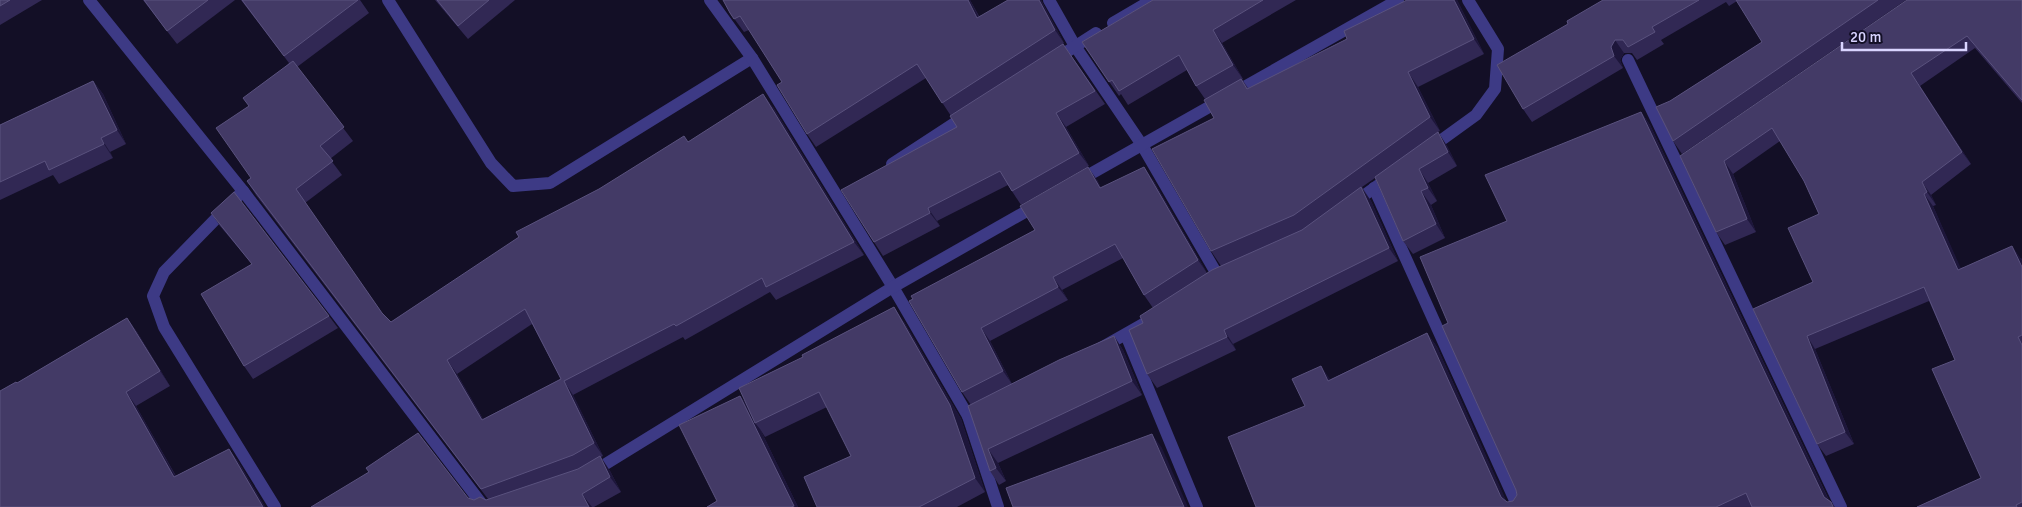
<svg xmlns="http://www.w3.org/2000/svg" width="2022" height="507" font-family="Signika,sans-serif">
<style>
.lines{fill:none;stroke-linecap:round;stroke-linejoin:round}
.street{stroke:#3d3a85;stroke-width:12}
.wall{fill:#312854;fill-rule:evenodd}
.shaded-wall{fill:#1d163a}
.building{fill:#433a66;stroke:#5a527e;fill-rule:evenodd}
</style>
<rect width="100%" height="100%" fill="#130f26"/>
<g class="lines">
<g class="street">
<path d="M89,0L243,191L164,272L153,296L164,327L275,507"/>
<path d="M388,0L491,163L513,186L550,183L752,58"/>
<path d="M710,0L752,58L893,287L968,416"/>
<path d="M1049,0L1075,46L1142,145L1218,276"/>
<path d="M1113,23L1152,0"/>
<path d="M1054,60L1096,33"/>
<path d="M1628,60L1841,507"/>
<path d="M1429,149L1476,115L1495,89L1498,49L1468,0"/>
<path d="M892,164L967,115"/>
<path d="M1078,181L1398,0"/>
<path d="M1374,188L1518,507"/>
<path d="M243,191L484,507"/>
<path d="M1352,204L1391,176"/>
<path d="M1126,335L1197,507"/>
<path d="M1101,348L1145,323"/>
<path d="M985,407L968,416L998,507"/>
<path d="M591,473L893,287L1039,204"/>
</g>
</g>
<g class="wall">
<path d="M0,0H42L0,25Z"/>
<path d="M143,0H235L177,44Z"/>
<path d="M241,0H360L369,13L297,67L353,141L330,159L342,175L305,203L382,313L391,322L688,142L773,107L864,255L776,300L770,292L685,340L683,337L573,395L603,456L601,457L610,471L621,492L594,507H311L468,498L474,500H486L488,499L256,195L247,181L251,178L249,106L289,63ZM532,324L561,379L483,419L457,374Z"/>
<path d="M435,0H515L468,39Z"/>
<path d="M723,0H970L979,16L1041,0L1064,43L1063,44L1105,104L1066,127L1089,166L1021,205L1008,185L937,221L940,226L883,256L874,242L957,127L951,116L926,78L816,147L807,134L782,82L749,30L744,32L730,13Z"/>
<path d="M1153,0H1296L1222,43L1243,79H1242L1248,88L1457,0L1484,54L1418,87L1440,131L1438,132L1447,146L1457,166L1428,183L1437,201L1431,205L1445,238L1413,254L1403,241L1375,178L1362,187L1371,201L1398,261L1233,344L1236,350L1157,388L1147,374L1143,323L1153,308L1144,295L1123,258L1062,290L1068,300L990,341L1012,384L1114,336L1123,350L1142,395L998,463L1006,481L999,485L990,471L971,405L962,392L909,301L1035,230L1097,180L1101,188L1153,180L1207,273L1221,266L1211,251L1214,118L1205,99L1196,86L1187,70L1128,105L1121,94L1119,96L1082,42Z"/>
<path d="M1603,0H1906L1682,154L1673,141L1670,101L1762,42L1737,1L1729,6L1726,2L1661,40L1664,44L1637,60L1632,53H1624L1620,60L1623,68L1532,122L1523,109L1568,24Z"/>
<path d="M2022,0V103L1975,48L1920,86L1971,164L1931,195L1936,205L1933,206L1960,268L2021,258L2022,260V507H1917L1981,478L1955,360L1929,301L1815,349L1854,444L1826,456L1817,444L1753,309L1813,282L1819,214L1804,181L1780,141L1733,174L1756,232L1725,245L1716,232L1680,156Z"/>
<path d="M93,81L103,94L126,144L110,152L113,158L59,184L53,175L0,200V125Z"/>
<path d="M1641,112L1650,125L1829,500L1831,502L1835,507H1256L1305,406L1331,379L1427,333L1437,347L1506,501L1507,502L1513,501L1517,495L1516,490L1448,323L1507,221Z"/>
<path d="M211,213L329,316L338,328L253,379L244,366L252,264L220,226Z"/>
<path d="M127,318L137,332L170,386L136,406L176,476L229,449L239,463L265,507H0L17,383Z"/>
<path d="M904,322L961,419L985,492L957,507H817L851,456L827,407L765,437L760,429L798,507H707L717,501L740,396L747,405Z"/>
</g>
<g class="shaded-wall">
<path d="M968,0H970L986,31L977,18Z"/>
<path d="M1039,0H1041L1064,43L1055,30Z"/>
<path d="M1454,0H1457L1484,54L1474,39Z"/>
<path d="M1213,30L1222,43L1243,79L1233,65Z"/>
<path d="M1615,40L1624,53L1620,60L1623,68L1614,56L1611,47Z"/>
<path d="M1408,72L1418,87L1440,131L1430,117Z"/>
<path d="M1911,73L1920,86L1971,164L1962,152Z"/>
<path d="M93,81L103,94L126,144L117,130Z"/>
<path d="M763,94L773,107L864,255L854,242Z"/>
<path d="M1641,112L1650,125L1832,507L1824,497Z"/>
<path d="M1056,113L1066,127L1089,166L1079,153Z"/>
<path d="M1438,132L1447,146L1457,166L1448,152Z"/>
<path d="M101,138L110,152L113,158L104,144Z"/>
<path d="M1724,161L1733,174L1756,232L1747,219Z"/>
<path d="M1088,167L1097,180L1109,202L1100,188Z"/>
<path d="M1144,167L1153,180L1207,273L1198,260Z"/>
<path d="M1419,169L1428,183L1437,201L1428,188Z"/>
<path d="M1922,182L1931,195L1936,205L1927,192Z"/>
<path d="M1361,187L1371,201L1398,261L1389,248Z"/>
<path d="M1421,191L1431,205L1445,238L1436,224Z"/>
<path d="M1924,194L1933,206L1967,282L1958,270Z"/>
<path d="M928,208L937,221L940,226L930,213Z"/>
<path d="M2012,246L2022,260V267Z"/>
<path d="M1053,277L1062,290L1068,300L1058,287Z"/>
<path d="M894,307L904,322L961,419L985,492L975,478Z"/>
<path d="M127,318L137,332L170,386L160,371Z"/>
<path d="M981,328L990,341L1012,384L1003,371Z"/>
<path d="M1224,330L1233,344L1236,350L1227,337Z"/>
<path d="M1427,333L1437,347L1509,507L1501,497Z"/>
<path d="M1114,336L1123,350L1142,395L1132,381Z"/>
<path d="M1807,336L1815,349L1854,444L1845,432Z"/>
<path d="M447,360L457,374L491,433L482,420Z"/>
<path d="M1321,366L1330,379L1337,394L1328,381Z"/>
<path d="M564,381L573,395L603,456L594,443Z"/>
<path d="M126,392L136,406L184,491L174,477Z"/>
<path d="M740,396L751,410L755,423L760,429L798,507H795L794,506Z"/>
<path d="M1152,434L1162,448L1188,507H1184Z"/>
<path d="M229,449L239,463L265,507H263Z"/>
<path d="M988,449L998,463L1006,481L996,468Z"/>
<path d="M600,456L610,471L621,492L610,477Z"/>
<path d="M582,494L592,507H589Z"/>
</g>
<g class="building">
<path d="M0,0H10L0,6Z"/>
<path d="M144,0H208L167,31Z"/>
<path d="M242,0H358L284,56Z"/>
<path d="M437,0H489L458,26Z"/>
<path d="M723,0H968L977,18L1008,0H1039L1055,30L942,103L917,64L807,134L777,85L782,82L740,16L734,19L730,13Z"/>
<path d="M1153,0H1263L1213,30L1233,65L1196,86L1179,55L1119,91L1112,80L1109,82L1082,42Z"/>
<path d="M1407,0H1454L1474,39L1408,72L1430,117L1294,215L1211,251L1152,149L1214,118L1204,100L1241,79L1247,89L1347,39L1344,31Z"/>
<path d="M1603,0H1699L1652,27L1655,32L1628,47L1623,40H1615L1611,47L1614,56L1523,109L1497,65L1568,24L1567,21Z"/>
<path d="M1736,0H1878L1673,141L1656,107L1670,101L1762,42Z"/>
<path d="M1907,0H2022V100L1967,36L1911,73L1962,152L1922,182L1927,192L1924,194L1958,270L2012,246L2022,267V335L2018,337L2022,345V502L2016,505L2017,507H1917L1981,478L1932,369L1955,360L1924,287L1807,336L1845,432L1817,444L1753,309L1813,282L1788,228L1819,214L1804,181L1772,128L1724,161L1747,219L1716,232L1680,156Z"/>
<path d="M1063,44L1095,91L1056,113L1079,153L1012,191L1000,171L928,208L930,213L874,242L841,190L957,127L950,116Z"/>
<path d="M293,61L344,127L320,146L333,161L296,189L382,313L391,322L519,237L516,232L599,189L684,136L688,142L763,94L854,242L766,287L762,278L676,326L674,324L564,381L594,443L573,455L481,489L247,181L251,178L216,128L249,106L243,98ZM525,309L561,379L482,420L447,360Z"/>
<path d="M93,81L117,130L101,138L104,144L49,170L45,161L0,182V125Z"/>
<path d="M1641,112L1824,497L1831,502L1833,507H1752L1746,493L1716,507H1256L1228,437L1305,406L1292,379L1321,366L1328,381L1427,333L1501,497L1507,502L1513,501L1517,495L1516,490L1442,326L1448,323L1420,257L1507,221L1485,175Z"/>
<path d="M1438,132L1448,152L1419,169L1428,188L1421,191L1436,224L1403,241L1375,177Z"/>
<path d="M1088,167L1100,188L1144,167L1198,260L1144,295L1115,244L1053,277L1058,287L981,328L1003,371L962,392L909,301L913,299L911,296L1035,230L1020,206Z"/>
<path d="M1361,187L1389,248L1224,330L1227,337L1147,374L1129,330L1143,323L1140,316L1212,270L1302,230Z"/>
<path d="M234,192L329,316L244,366L201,294L252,264L211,213Z"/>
<path d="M894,307L950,405L975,478L919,507H817L804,477L851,456L819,392L755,423L739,388L803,357L802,355Z"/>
<path d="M127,318L160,371L126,392L174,477L229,449L263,507H0V391L16,382L17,383Z"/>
<path d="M1114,336L1132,381L988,449L996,468L990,471L968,406L1059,360Z"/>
<path d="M740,396L794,506L791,507H707L717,501L679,425Z"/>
<path d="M418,433L468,498L474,500L480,497L486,500L578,469L600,456L610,477L582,494L589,507H311L369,472L366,468Z"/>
<path d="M1152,434L1184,507H1013L1006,488Z"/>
</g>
<path d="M1842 42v8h124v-8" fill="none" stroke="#d9d4ff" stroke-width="2.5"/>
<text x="1850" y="42" font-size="15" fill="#d9d4ff" stroke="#130f26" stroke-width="4" paint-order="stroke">20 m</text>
</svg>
